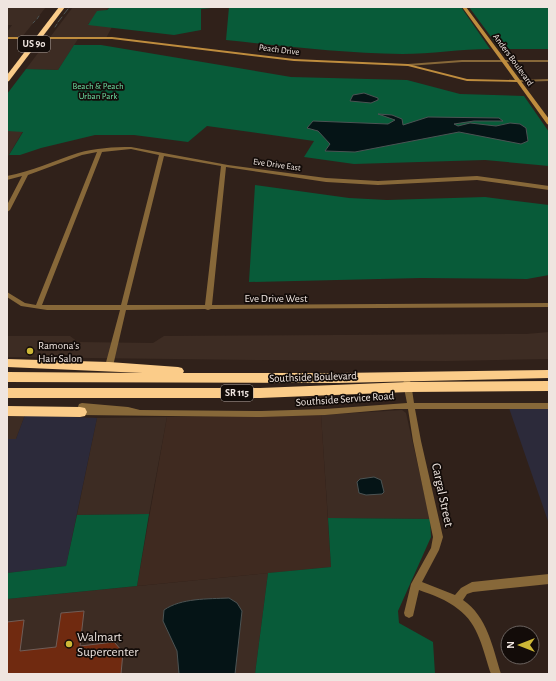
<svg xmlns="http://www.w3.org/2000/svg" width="556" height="681" font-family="'Alegreya Sans',sans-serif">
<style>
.commercial{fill:#3d2c23}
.industrial{fill:#2c2a3a}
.built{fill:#3f2a20}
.green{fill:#085b39}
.water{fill:#051416;stroke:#4b5353}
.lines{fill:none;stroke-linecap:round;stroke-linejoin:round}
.stream{stroke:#4b5353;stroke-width:1}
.building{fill:#702a10;stroke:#705d57}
.street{fill:#876839;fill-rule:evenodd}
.secondary{fill:#bf8d3e;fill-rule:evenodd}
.highway{fill:#fbcc89;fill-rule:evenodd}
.poi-dot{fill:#ceb837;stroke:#130c09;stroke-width:1.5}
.labels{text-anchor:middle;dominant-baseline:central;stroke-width:3.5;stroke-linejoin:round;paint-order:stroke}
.far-street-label{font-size:9px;fill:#efe5e0;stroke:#130c09}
.far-park-label{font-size:9px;fill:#6de0a4;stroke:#130c09}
.shield{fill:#130c09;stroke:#ada4a0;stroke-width:1}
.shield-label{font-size:10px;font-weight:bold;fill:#efe5e0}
.street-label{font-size:11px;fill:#efe5e0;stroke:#130c09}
.poi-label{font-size:11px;fill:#efe5e0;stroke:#130c09;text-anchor:start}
.near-street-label{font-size:13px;fill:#efe5e0;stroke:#130c09}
.near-poi-label{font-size:13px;fill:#efe5e0;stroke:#130c09;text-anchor:start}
</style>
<rect width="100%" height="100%" fill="#30211a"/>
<g class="commercial">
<path d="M7,7H46L22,37H7V32L12,25H7Z"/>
<path d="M73,7H110L88,24L112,27L106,38L78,39L58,70L26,69Z"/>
<path d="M7,131H23L7,158Z"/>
<path d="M549,332V359L446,361L261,360L7,357V336H70L78,342L153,343L164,336L526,334Z"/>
<path d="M402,410L406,413L430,519L328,518L321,415Z"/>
<path d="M7,415H25L16,439H7Z"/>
<path d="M167,417L149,514L77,515L97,418Z"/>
<path d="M268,573L255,674H7V599Z"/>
</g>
<g class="industrial">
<path d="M549,407V524L509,408Z"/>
<path d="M25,415L97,418L66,566L7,573V439H16Z"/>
</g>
<path class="built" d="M321,415L331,567L137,586L167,417Z"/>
<g class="green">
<path d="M110,7H222L201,9V30L174,35L88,25L97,11L107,10Z"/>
<path d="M229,7H461L490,49C461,49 431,54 402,54C343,53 284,46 226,40Z"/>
<path d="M469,7H549V49H500Z"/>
<path d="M74,45H101L291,77L407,80L460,94L524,96L549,132V166L485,160L354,164L304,157L314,141L207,126L188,142L134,135H95L41,148L20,155H9L23,132L7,131V94L26,69L58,70Z"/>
<path d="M255,185L349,198L387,200L485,197L549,205V275L527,279L421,278L249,282Z"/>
<path d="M149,514L137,586L7,599V573L66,566L77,515Z"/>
<path d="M328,518L430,519L431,537L398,611L399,623L433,642L435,674H255L268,573L331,567Z"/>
</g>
<g class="water">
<path d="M364,93L378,98V100L371,103L350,101L353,95Z"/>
<path d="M378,114L392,115L402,119L403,125L428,117L499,118L503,121H474L454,124L458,126L470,123L496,126L510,123L520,124L526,128L528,141L521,144L459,132L355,152L325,151L330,144L318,131L307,128L313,121L388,124L395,120Z"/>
<path d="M374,477L381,480L384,492L382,494L366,495L359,493L357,482L360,479Z"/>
<path d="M229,598L237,603L242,611L235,674H179L177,651L163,621L164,610C181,598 208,599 229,598Z"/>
</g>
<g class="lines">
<g class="stream">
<path d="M64,14L68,9"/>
<path d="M37,19L39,16"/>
<path d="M58,22L62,17"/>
<path d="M33,23L35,21"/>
<path d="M55,27L57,24"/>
</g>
</g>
<path class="building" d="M84,611L80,646L114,642L123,652L121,674H7V622L24,620L20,651L56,647L61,613Z"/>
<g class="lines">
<g class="street">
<path d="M462,60H549V62H462L408,66L406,65L408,64Z"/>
<path d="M549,79V81L518,82L516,81L518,80Z"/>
<path d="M131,147L228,165L326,178L378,181L477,176L549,186V190L477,180L378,185L326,182L226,167L212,305L549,303V307L211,309L208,310L205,309L126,310L113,366L109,369L106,368L105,366L120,310H47L21,306L7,297V292L25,303L36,305L97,152L82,155L28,175L10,210L7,212V205L22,176L7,180V176C32,171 54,161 78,153C95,148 114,147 131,147ZM131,149L159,155L121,305H42L102,152ZM164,156L221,166L205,305H127Z"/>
<path d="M407,380L410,381L411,383L414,403H549V409H415L421,441L443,537L439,550L422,582L455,595L461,588L472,582L549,574V584L473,592L467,594L463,600C487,616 493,648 501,674H491C483,651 479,624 458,609C447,600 433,595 419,590L413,616L409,618L405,616L404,613L411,584L431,548L433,537L413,441L408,409H395L325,415L261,417L80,415L77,414L76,412L79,404L82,403L128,407L140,410L261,411L325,409L407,403L403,383L404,381Z"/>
</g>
<path class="secondary" d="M462,7H466L549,119V125L547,124L517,82L467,81L408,66L294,61L112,39H7V37H112L294,59L408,64L467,79L515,80Z"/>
<g class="highway">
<path d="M59,7H65L9,81L7,82V75Z"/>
<path d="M7,359L109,362L178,367L182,368L184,371L183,373H338L549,370V378L338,383L7,382V372L143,373L7,367Z"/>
<path d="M549,381V391L408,392L260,398H7V388H260L408,382Z"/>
<path d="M7,406L80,407L85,408L87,412L85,416L80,417L7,416Z"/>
</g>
</g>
<g class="poi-dot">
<circle cx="30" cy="351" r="4"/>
<circle cx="69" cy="644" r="4"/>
</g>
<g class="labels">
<g class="far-street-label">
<text transform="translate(279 50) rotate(7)">Peach Drive</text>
<text transform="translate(513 60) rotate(54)">Anders Boulevard</text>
<text transform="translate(277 165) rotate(8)">Eve Drive East</text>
</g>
<g class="far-park-label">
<text x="98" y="86">Beach &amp; Peach<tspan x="98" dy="10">Urban Park</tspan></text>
</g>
<g class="shield">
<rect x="18" y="36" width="32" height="16" rx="3"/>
<rect x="221" y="385" width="32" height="16" rx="3"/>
</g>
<g class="shield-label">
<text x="34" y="44">US 90</text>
<text x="237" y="393">SR 115</text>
</g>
<g class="street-label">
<text x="276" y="298">Eve Drive West</text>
<text transform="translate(313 377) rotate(-2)">Southside Boulevard</text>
<text transform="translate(345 399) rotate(-4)">Southside Service Road</text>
</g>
<g class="poi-label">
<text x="38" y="345">Ramona's<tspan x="38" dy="13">Hair Salon</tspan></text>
</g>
<g class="near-street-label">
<text transform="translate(442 495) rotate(78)">Cargal Street</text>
</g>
<g class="near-poi-label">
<text x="77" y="637">Walmart<tspan x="77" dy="15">Supercenter</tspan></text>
</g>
</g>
<rect width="556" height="681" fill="none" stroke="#efe5e0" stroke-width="16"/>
<g transform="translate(520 645) rotate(270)"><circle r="19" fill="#130c09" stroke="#6b635f"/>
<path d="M0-3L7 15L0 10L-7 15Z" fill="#ceb837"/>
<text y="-6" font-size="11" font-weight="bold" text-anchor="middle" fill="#efe5e0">N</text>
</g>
</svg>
